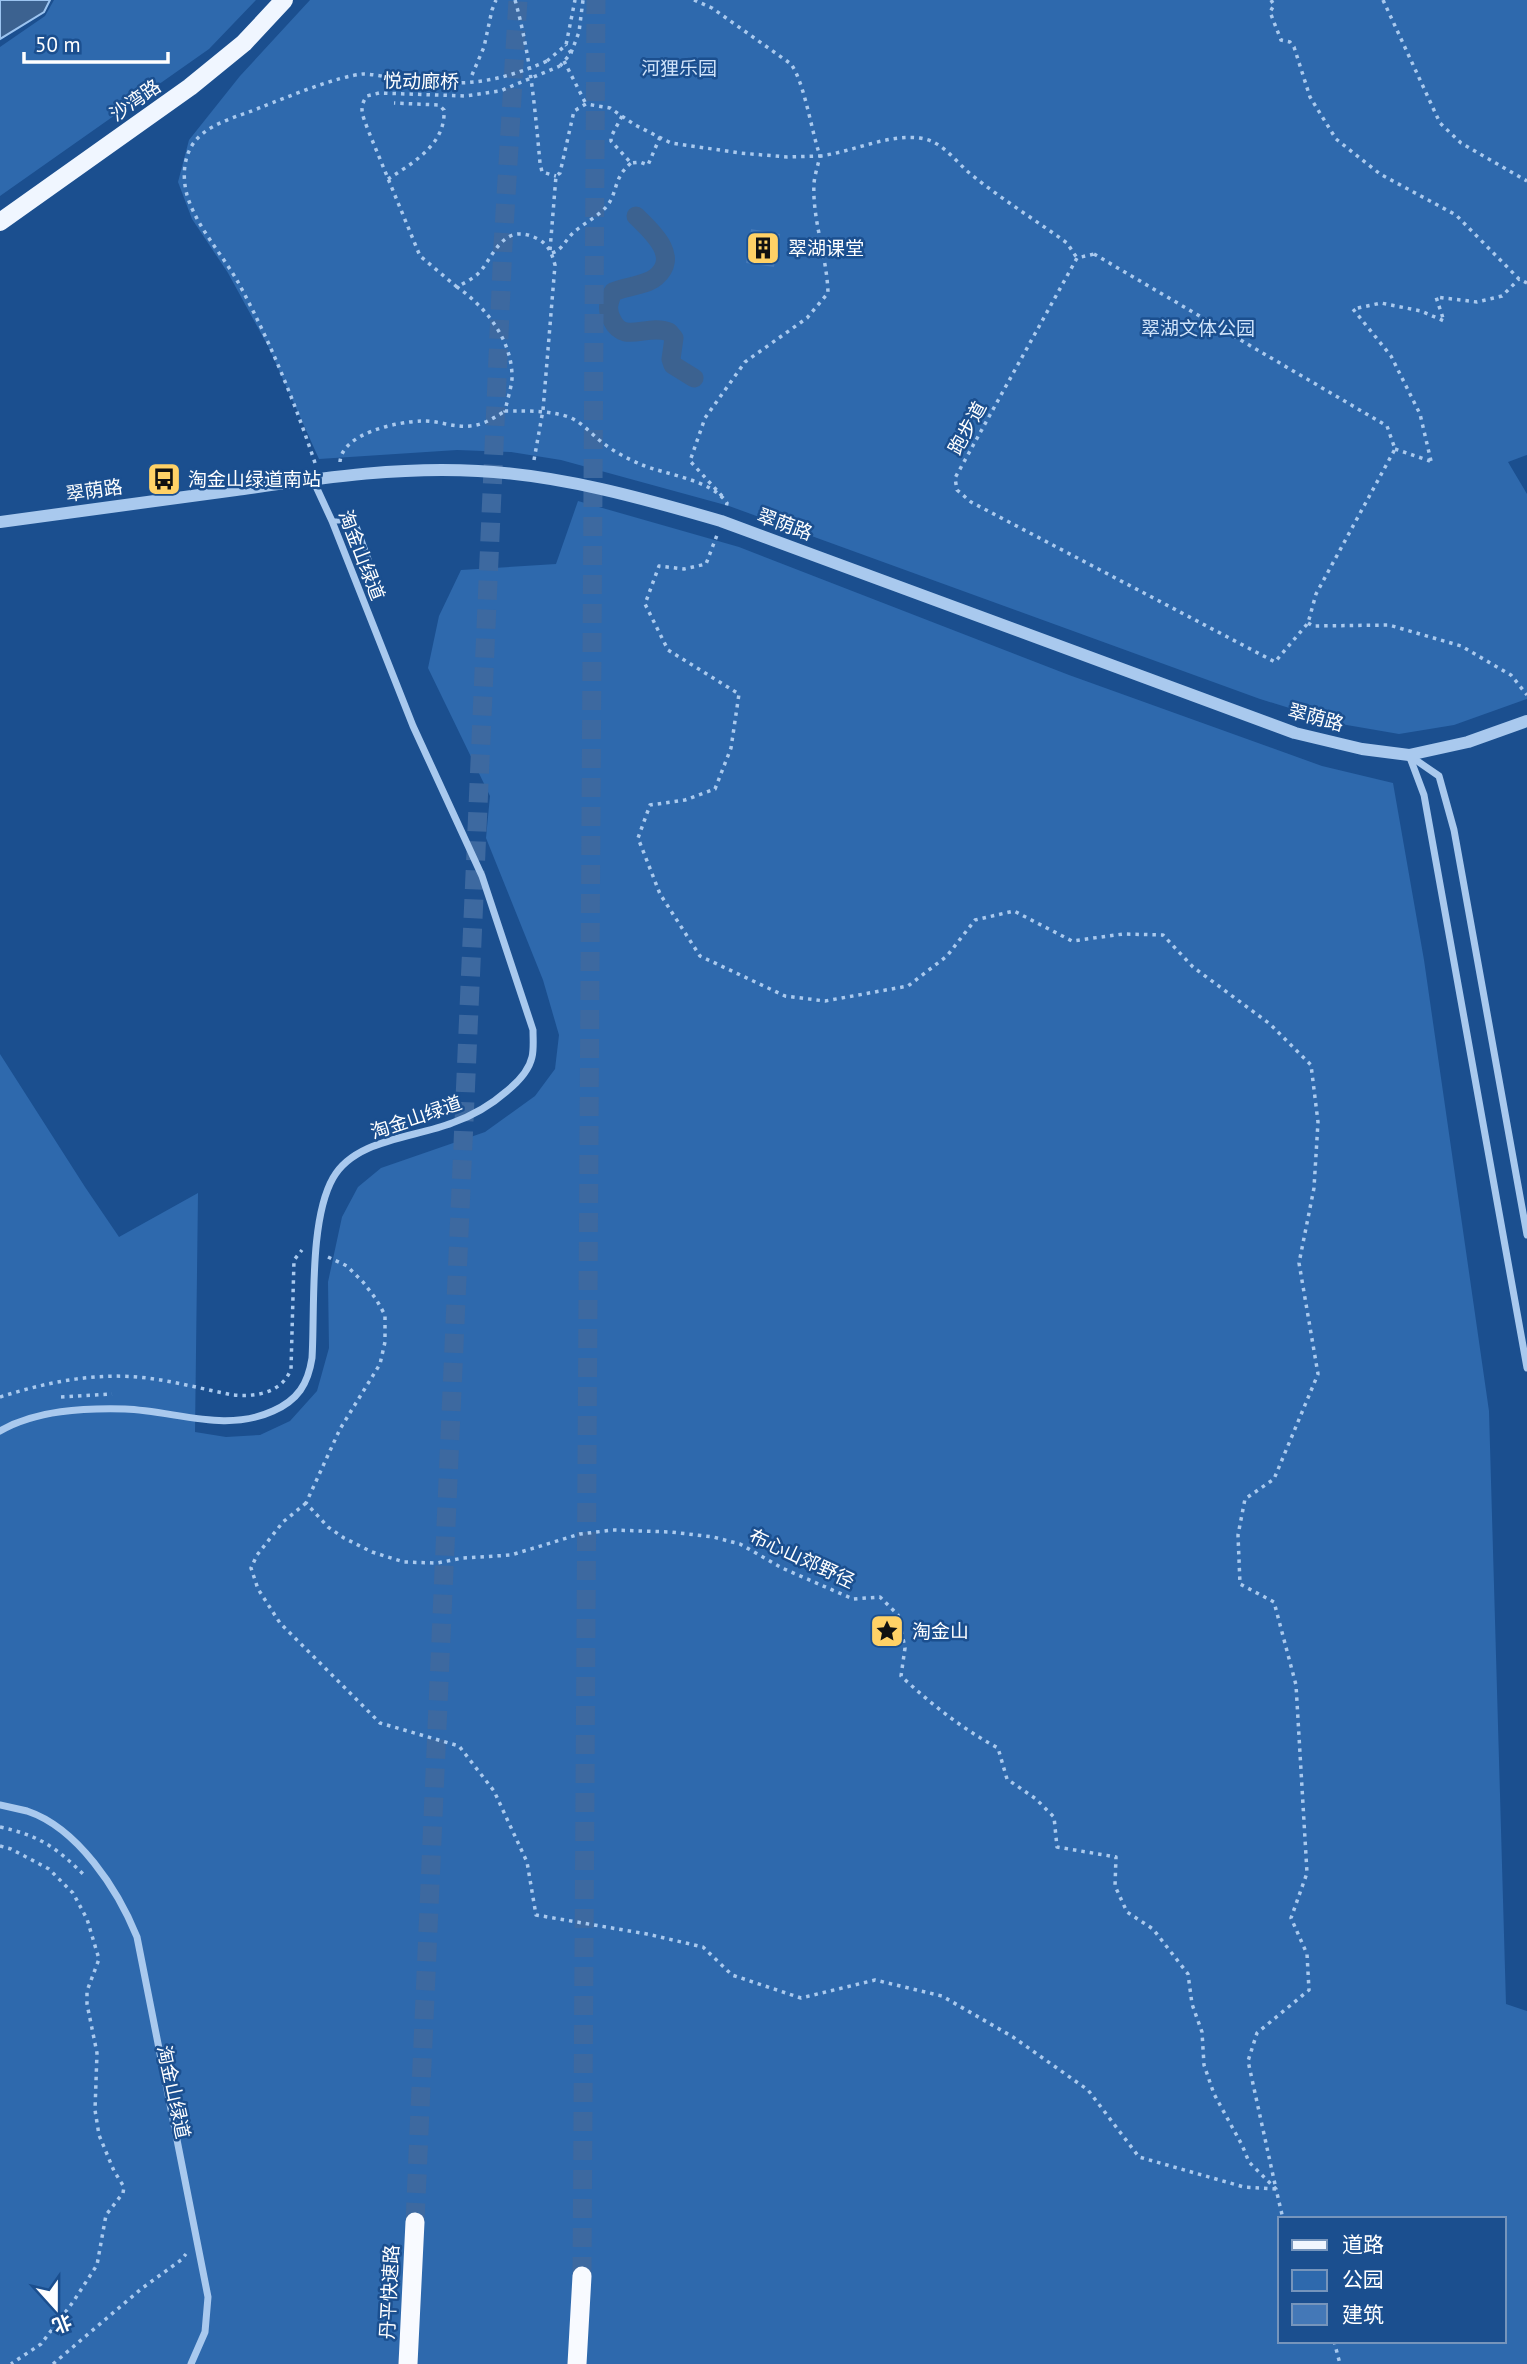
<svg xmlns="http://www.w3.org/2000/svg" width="1527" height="2364" font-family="'PT Sans','Noto Sans SC',sans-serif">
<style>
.green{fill:#2e69ad;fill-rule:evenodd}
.water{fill:#3c6290;stroke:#9cc4f0;stroke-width:2}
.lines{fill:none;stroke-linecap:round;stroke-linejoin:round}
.canal{stroke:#3c6290;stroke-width:19}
.building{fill:#4478b7}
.trunk-tunnel{stroke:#3d69a0;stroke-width:19;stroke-dasharray:19 10;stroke-linecap:butt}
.path{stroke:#a9c9ee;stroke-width:3.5;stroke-dasharray:3.5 5;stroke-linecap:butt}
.service{stroke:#a9c9ee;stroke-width:5}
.minor{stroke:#a9c9ee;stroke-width:7}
.tertiary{stroke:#a9c9ee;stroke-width:12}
.primary{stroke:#f0f6ff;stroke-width:18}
.trunk{stroke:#f8faff;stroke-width:19}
.path-bridge{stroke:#a9c9ee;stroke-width:3.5;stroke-dasharray:3.5 5;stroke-linecap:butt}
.labels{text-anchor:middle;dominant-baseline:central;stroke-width:5;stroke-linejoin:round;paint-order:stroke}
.park-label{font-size:19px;fill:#cfe3fa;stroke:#1b4f8f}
.street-label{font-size:19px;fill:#fff;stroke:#1b4f8f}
.poi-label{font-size:19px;fill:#fff;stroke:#1b4f8f;text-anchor:start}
</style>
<rect width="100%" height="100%" fill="#1b4f8f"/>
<g class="green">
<path d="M54,0H256L209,49L0,196V47L45,16Z"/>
<path d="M310,0H1527V455L1508,462L1527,494V699L1454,725L1399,734L1341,724L1260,699L729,506L561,460L511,452L457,450L319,459L269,348L228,273L192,219L178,182L189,140L240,76Z"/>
<path d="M578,501L739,547L1069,675L1322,766L1393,783L1424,960L1489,1411L1506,2004L1527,2011V2364H0V1054L85,1187L119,1237L198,1193L195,1432L226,1437L260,1435L290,1421L317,1391L329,1348L328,1282L342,1217L358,1187L381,1168L485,1132L535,1096L555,1069L559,1035L543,980L486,838L490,796L428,668L439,616L461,570L556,564ZM1280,2219H1504V2341H1280Z"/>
</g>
<path class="water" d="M0,0H50L44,12L0,39Z"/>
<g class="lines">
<path class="canal" d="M636,216C650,230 681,256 656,277C645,286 626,286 613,292C609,302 606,309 612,320C624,345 647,323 669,332L674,338L671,359L673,365L694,378"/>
</g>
<path class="building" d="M751,229L780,234L774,267L746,263Z"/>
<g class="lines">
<g class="trunk-tunnel">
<path d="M415,2222L503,245L518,0"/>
<path d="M582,2276L596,0"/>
</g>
<g class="path">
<path d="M515,0C530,53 535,108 540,163L542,172L556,176"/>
<path d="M694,0L712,8L791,64C805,84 811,130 820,156C852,152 887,134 920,138C941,141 953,158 967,171C998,197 1034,219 1067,243L1077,258"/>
<path d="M1271,0L1274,5L1270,12L1281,40L1290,42L1294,47L1310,97L1336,139L1380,174L1456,215L1519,279L1527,283"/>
<path d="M1383,0L1440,123L1461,143L1527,181"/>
<path d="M571,53L579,32L583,0"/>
<path d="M547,61L566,45L575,0"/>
<path d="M564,61L586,104"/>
<path d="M560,66L571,53L566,45"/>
<path d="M472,75L484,47L492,10L496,0"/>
<path d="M622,116L611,137V141L631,163L640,162L648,165L660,137"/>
<path d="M388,179C413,163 446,144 444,110L439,105L394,103"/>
<path d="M550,250L556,176L560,173L574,111L586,104L610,108L635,125L671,143L740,153L787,157L820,156C818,165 815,174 814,183C812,220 827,256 828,293L807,318L745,362L705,418L690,461L722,496"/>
<path d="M552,253C562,250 565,241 572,234C582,224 598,217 607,206C618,192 613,178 631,163"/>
<path d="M1094,254L1387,426L1395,449L1316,594L1308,623L1275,662L971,502L957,490L955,478L1077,258Z"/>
<path d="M1395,449L1430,461"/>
<path d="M534,460L543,410L555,265C552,254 549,245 538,239C507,223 497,248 483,268C477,277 466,282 457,287C486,307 513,341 512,379C511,389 507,401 505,411C528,411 547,410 569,417C583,423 591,434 603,443C613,451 628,459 640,464C665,475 711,479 727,503L726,508"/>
<path d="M1431,461L1420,414L1391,356L1353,309L1381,303L1421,311L1444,321L1436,297L1477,302L1502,296L1519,279"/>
<path d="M340,462C342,433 397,422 421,421C437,420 454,428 470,426C483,425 494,418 505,411"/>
<path d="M315,463C294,400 270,341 238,282C222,254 196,226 187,195C183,180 183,163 190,149C202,124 238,117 262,107C287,97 338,76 363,74C373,74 384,77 395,78C414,81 433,83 453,83"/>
<path d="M1308,623L1313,626L1389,625L1461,646L1511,675L1527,695"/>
<path d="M328,1257L347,1266L363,1282L376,1299L385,1315V1342L380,1364L340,1429L306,1503L328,1527L344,1538L372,1552L404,1562L437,1563L463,1558L511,1555L580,1534L613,1530L671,1532L713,1537L740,1544L782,1568L853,1599L880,1597L898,1615L905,1648L901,1676C931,1704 961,1728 998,1748L1007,1779L1036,1799L1054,1817L1057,1847L1116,1857L1115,1886L1127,1912L1153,1929L1188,1974L1192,2004L1202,2032L1204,2065L1214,2094L1242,2145L1249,2162L1276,2189L1283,2219"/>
<path d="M0,1397C44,1383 91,1373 138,1377C170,1380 202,1389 233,1395C256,1397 282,1393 291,1369L294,1260L302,1250"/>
<path d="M61,1397L112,1394"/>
<path d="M306,1503L283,1522L257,1555L251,1568L258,1589L280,1623L380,1723L459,1746L494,1791L527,1862L536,1915L647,1934L703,1947L732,1975L801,1998L875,1980L942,1996L1013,2037L1088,2090L1139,2157L1244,2187L1276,2189L1248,2061L1257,2033L1309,1990L1307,1954L1291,1918L1307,1873L1296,1685L1274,1602L1240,1584L1238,1535L1245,1499L1274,1479L1318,1374L1299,1263L1314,1188L1318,1122L1311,1065L1270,1024L1193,967L1163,935L1123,934L1072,941L1014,911L975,920L947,956L908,986L825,1001L785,996L700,956L660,894L638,838L650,805L685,800L715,789L731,748L739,694L668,650L645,604L659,566L684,569L706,564L717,535"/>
<path d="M0,1827C41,1836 57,1848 86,1877"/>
<path d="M0,1846L11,1849L49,1869L73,1893L87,1919L99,1959L87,1991V2004L97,2053L95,2110L99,2135L114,2171L124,2187L123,2193L106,2215L97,2265L73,2302L41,2344L11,2364"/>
<path d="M1334,2341L1340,2364"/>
<path d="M53,2364L141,2289L181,2260L186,2254"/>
</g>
<path class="service" d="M332,521H345L357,526L369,559"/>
<g class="minor">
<path d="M1409,755L1424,795L1527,1368"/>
<path d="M1410,756L1439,776L1454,830L1527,1235"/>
<path d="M0,1431C36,1410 84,1408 125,1409C176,1411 225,1433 273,1411C298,1400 308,1384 312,1358C315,1310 309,1220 333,1178C355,1139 414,1138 452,1123C472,1116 491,1105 507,1091C518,1082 529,1071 532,1057C534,1049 533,1039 533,1030L482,876L413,726L332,521L313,480"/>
<path d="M0,1805C9,1807 18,1809 27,1811C78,1828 118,1890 137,1937L208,2297L205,2332L191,2364"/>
</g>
<path class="tertiary" d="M0,522C79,511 157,501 236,490C315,479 398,466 478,471C560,475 642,498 721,521L1295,733L1362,749L1409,755L1468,742L1527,721"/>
<path class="primary" d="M0,222L190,87L244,43L284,0"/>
<g class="trunk">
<path d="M408,2364L415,2222"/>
<path d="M577,2364L582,2276"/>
</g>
<g class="path-bridge">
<path d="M453,83C487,83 515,75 547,61"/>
<path d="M457,287L420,256L368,130C363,116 358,108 367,96L379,93L465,96L500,91L560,66"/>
</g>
</g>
<defs>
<g id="building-square" transform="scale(1.75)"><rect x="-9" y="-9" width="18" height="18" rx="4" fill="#ffd166" stroke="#1b4f8f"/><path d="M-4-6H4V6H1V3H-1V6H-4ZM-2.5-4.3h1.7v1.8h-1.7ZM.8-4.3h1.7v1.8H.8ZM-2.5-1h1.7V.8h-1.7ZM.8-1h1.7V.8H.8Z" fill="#111"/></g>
<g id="bus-square" transform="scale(1.75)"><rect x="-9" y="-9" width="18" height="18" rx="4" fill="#ffd166" stroke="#1b4f8f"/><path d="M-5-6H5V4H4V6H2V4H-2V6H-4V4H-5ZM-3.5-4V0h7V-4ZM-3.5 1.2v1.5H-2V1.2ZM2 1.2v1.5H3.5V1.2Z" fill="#111"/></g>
<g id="sight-square" transform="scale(1.75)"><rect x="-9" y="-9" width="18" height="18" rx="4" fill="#ffd166" stroke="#1b4f8f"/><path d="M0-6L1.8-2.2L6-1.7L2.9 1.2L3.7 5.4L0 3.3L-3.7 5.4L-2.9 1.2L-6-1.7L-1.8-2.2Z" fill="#111"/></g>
</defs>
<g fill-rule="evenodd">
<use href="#building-square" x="763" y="248"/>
<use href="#bus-square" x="164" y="479"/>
<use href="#sight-square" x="887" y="1631"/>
</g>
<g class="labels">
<g class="park-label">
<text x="679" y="68">河狸乐园</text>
<text x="1198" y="328">翠湖文体公园</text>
</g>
<g class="street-label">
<text transform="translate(421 81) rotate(1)">悦动廊桥</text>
<text transform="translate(135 100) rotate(-35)">沙湾路</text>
<text transform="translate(967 428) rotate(-61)">跑步道</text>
<text transform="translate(94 490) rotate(-8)">翠荫路</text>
<text transform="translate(785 524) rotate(20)">翠荫路</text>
<text transform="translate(362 555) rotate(69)">淘金山绿道</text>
<text transform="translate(1316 717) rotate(15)">翠荫路</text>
<text transform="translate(416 1117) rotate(-19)">淘金山绿道</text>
<text transform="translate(802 1558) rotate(25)">布心山郊野径</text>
<text transform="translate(174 2092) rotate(78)">淘金山绿道</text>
<text transform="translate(389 2292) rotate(-87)">丹平快速路</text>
</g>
<g class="poi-label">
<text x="788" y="248">翠湖课堂</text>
<text x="188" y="479">淘金山绿道南站</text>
<text x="912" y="1631">淘金山</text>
</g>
</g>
<rect x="1278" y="2217" width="228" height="126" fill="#1b4f8f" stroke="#7695bc" stroke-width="2"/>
<rect x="1292" y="2240" width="35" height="10" fill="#f0f6ff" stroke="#7695bc" stroke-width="2"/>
<text x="1342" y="2252" font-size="21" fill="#ffffff">道路</text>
<rect x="1292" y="2270" width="35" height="21" fill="#2e69ad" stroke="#7695bc" stroke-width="2"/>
<text x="1342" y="2287" font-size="21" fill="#ffffff">公园</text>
<rect x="1292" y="2304" width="35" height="21" fill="#4478b7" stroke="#7695bc" stroke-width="2"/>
<text x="1342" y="2322" font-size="21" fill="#ffffff">建筑</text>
<g transform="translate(56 2308) rotate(159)" stroke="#1b4f8f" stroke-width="5" paint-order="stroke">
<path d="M0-5L12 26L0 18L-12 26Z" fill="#ffffff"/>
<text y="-10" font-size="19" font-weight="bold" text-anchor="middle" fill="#ffffff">北</text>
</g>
<path d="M24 52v10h144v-10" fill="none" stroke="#ffffff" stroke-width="3.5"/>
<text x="35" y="52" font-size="21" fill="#ffffff" stroke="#1b4f8f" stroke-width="5" paint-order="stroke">50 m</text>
</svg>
